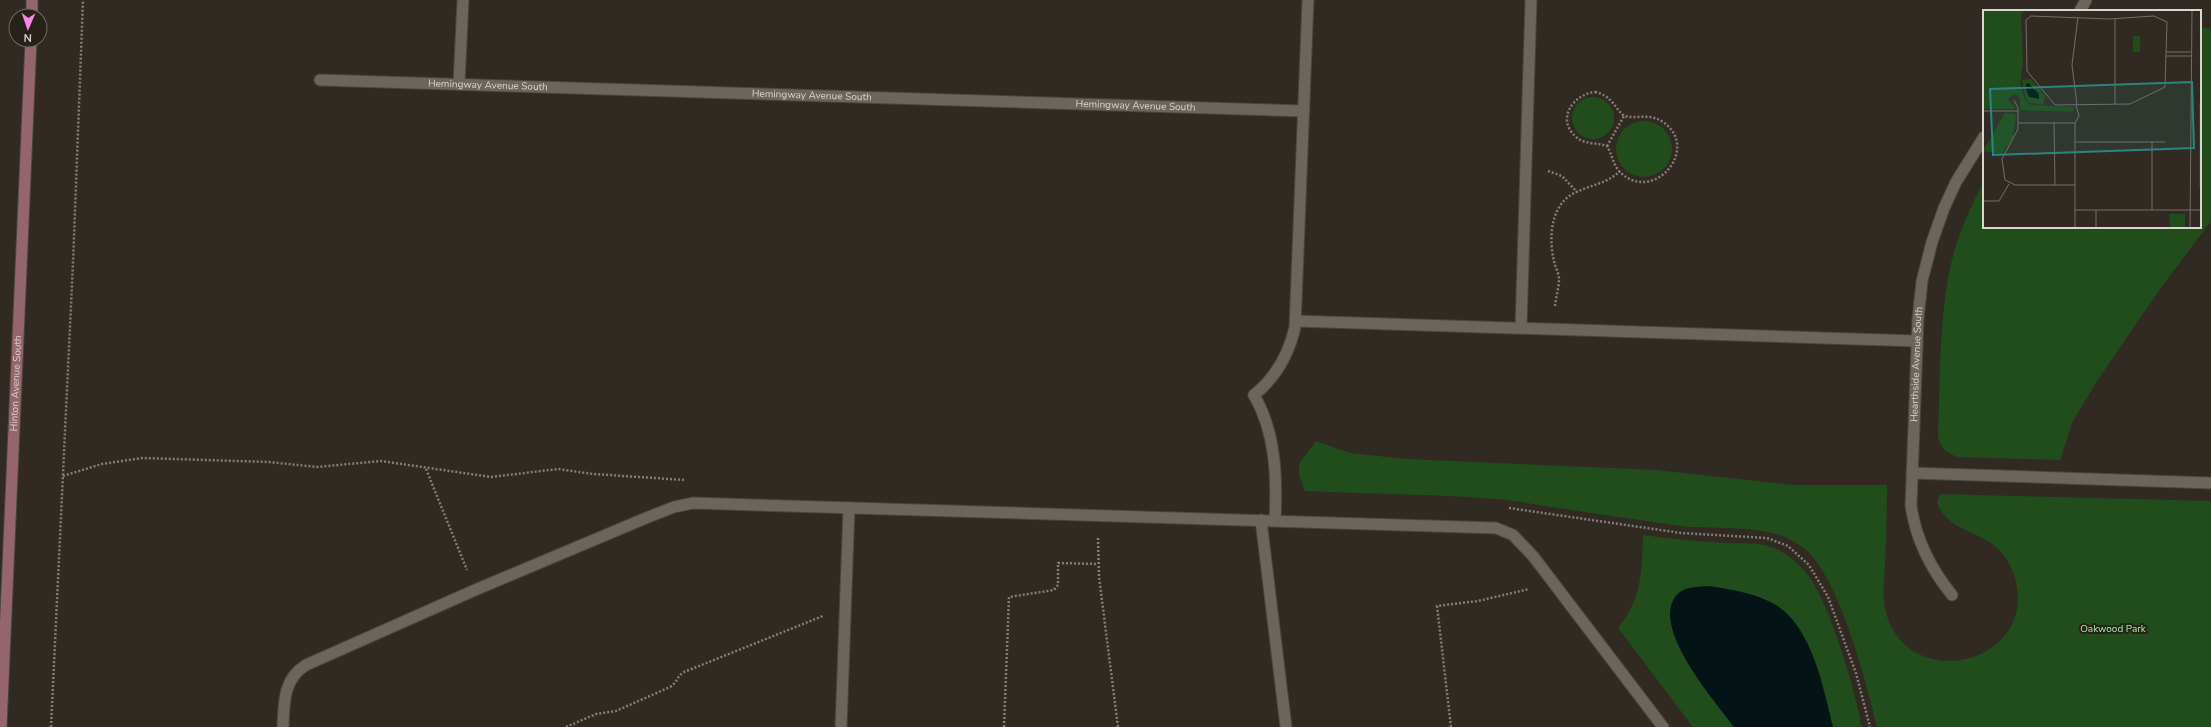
<svg xmlns="http://www.w3.org/2000/svg" width="2211" height="727" font-family="'Nunito Sans',sans-serif">
<style>
.green{fill:#214d1d}
.water{fill:#041416}
.lines{fill:none;stroke-linecap:round;stroke-linejoin:round}
.service-casing{stroke:#4a453f;stroke-width:13}
.minor-casing{stroke:#4a453f;stroke-width:13}
.secondary-casing{stroke:#4a453f;stroke-width:13}
.path{stroke:#837e77;stroke-width:2.5;stroke-dasharray:2 2;stroke-linecap:butt}
.service{stroke:#6c655c;stroke-width:11}
.minor{stroke:#6c655c;stroke-width:11}
.secondary{stroke:#94656d;stroke-width:11}
.labels{text-anchor:middle;dominant-baseline:central;stroke-width:4;stroke-linejoin:round;paint-order:stroke}
.street-label{font-size:10px;fill:#d9d5d0;stroke:#262119}
.park-label{font-size:10px;fill:#a1f298;stroke:#262119}
.inset-road{fill:none;stroke:#746e68;stroke-width:1}
.view{fill:#2d847d;fill-opacity:0.15;stroke:#2d847d;stroke-width:2}
.inset-edge{fill:none;stroke:#d9d5d0;stroke-width:2}
</style>
<rect width="100%" height="100%" fill="#302a22"/>
<g class="green">
<path d="M2200,27L2211,29V221L2160,289L2097,381L2072,423L2060,460L1958,457C1946,453 1941,449 1938,436C1940,384 1939,330 1948,278C1954,244 1968,211 1984,181V227H2200Z"/>
<circle cx="1593" cy="118" r="21"/>
<circle cx="1644" cy="149" r="28"/>
<path d="M1316,441L1350,453L1406,459L1656,470L1795,485H1887C1887,513 1886,540 1885,567C1884,582 1882,598 1886,613C1909,696 2042,663 2014,575C1999,527 1951,539 1937,503L1940,494L2211,501V727H1877C1867,684 1839,577 1805,549C1771,521 1721,531 1680,526C1637,520 1594,513 1551,507C1532,504 1514,500 1495,499C1432,494 1368,494 1305,491L1299,475V464Z"/>
<path d="M1643,535C1671,539 1698,541 1725,543C1738,544 1755,542 1768,546C1782,550 1792,558 1803,569C1828,595 1855,690 1862,727H1833L1820,675L1809,647L1792,619L1671,620C1681,661 1710,693 1734,727H1693L1618,628C1642,598 1642,572 1643,535Z"/>
</g>
<path class="water" d="M1710,586C1732,590 1756,593 1776,605C1813,629 1823,688 1833,727H1734C1716,702 1644,621 1680,592C1688,586 1700,587 1710,586Z"/>
<g class="lines">
<g class="service-casing">
<g id="service">
<path d="M459,84L463,0"/>
<path d="M1296,321L1917,341"/>
<path d="M1521,328L1531,0"/>
<path d="M1254,395C1276,433 1277,478 1275,520"/>
<path d="M1912,473L2211,483"/>
<path d="M1261,520L1286,727"/>
<path d="M283,727C284,703 283,679 306,665L475,590L646,518L674,507L693,503L1496,528L1513,535L1533,556L1663,727"/>
<path d="M841,727L849,508"/>
</g>
</g>
<g class="minor-casing">
<g id="minor">
<path d="M2080,11L2086,0"/>
<path id="s1" d="M320,80L1304,111"/>
<path d="M1254,395C1275,378 1289,354 1295,327L1308,0"/>
<path id="s2" d="M1952,595C1930,568 1916,540 1911,506L1918,319L1922,281L1932,242L1944,208L1956,182L1984,137"/>
</g>
</g>
<g class="secondary-casing">
<g id="secondary">
<path d="M32,16V0"/>
<path id="s3" d="M1,727L31,40"/>
</g>
</g>
<g class="path">
<path d="M1595,92C1611,95 1614,107 1624,116C1638,119 1650,113 1663,122C1702,149 1652,206 1619,171C1613,164 1612,154 1607,146C1596,142 1584,145 1575,136C1556,118 1574,94 1595,92Z"/>
<path d="M1607,146L1624,116"/>
<path d="M1548,171L1562,176L1577,192"/>
<path d="M1555,306C1556,297 1559,287 1559,279C1559,273 1555,267 1554,261C1549,241 1550,211 1568,197C1584,185 1605,186 1620,171"/>
<path d="M426,469L467,570"/>
<path d="M63,476L102,464L142,458L269,462L317,467L381,461L491,477L558,469L593,474L685,480"/>
<path d="M1509,508L1681,533L1767,538L1788,546L1809,565L1828,597L1856,673L1870,727"/>
<path d="M1098,538L1099,577L1118,727"/>
<path d="M51,727L73,263L83,0"/>
<path d="M566,727L596,714L616,711L670,687C677,683 677,676 684,672L823,616"/>
<path d="M1004,727L1009,597L1054,590L1058,585V563L1098,564"/>
<path d="M1451,727L1437,606L1478,601L1529,589"/>
</g>
<use href="#service" class="service"/>
<use href="#minor" class="minor"/>
<use href="#secondary" class="secondary"/>
</g>
<g class="labels">
<g class="street-label">
<text stroke="none"><textPath href="#s1" startOffset="168">Hemingway Avenue South</textPath></text>
<text stroke="none"><textPath href="#s1" startOffset="492">Hemingway Avenue South</textPath></text>
<text stroke="none"><textPath href="#s1" startOffset="816">Hemingway Avenue South</textPath></text>
<text stroke="none"><textPath href="#s2" startOffset="241">Hearthside Avenue South</textPath></text>
<text stroke="none"><textPath href="#s3" startOffset="344">Hinton Avenue South</textPath></text>
</g>
<g class="park-label">
<text x="2113" y="629">Oakwood Park</text>
</g>
</g>
<g transform="translate(1983 10)">
<rect width="218" height="218" fill="#302a22"/>
<path d="M0,0H37L38,4V0H42L38,4L40,53L37,74L42,90L48,95L91,97L90,102L37,100V88L32,84L25,89L33,99H0ZM150,26H157V42H150ZM48,69L62,86L60,95L47,93L43,88L39,70ZM216,93H218V176H216ZM22,103L33,104L30,128L19,144L0,141ZM186,204H202V218H187Z" fill="#214d1d"/>
<path d="M45,73L56,84V89L46,87L42,77Z" fill="#041416"/>
<path class="inset-road" d="M48,6L126,9L171,6L184,12L182,77L147,94L72,95L44,61L43,10ZM183,42H209M183,46H209M31,90L35,98V119L19,149L22,170L32,175H92M132,94V9M94,95L89,55L95,7M0,101H35M35,113H92M71,113L72,175M92,132H182M0,191H16L26,174M92,200H218M113,200V218M169,200V132M92,218V113L96,106L93,95M207,218L209,0"/>
<path class="view" d="M209,72L211,138L10,145L7,79Z"/>
<rect width="218" height="218" class="inset-edge"/>
</g>
<g transform="translate(28 28) rotate(182)"><circle r="19" fill="#262119" stroke="#6e6962"/>
<path d="M0-3L7 15L0 10L-7 15Z" fill="#fa87e8"/>
<text y="-6" font-size="11" font-weight="bold" text-anchor="middle" fill="#d9d5d0">N</text>
</g>
</svg>
